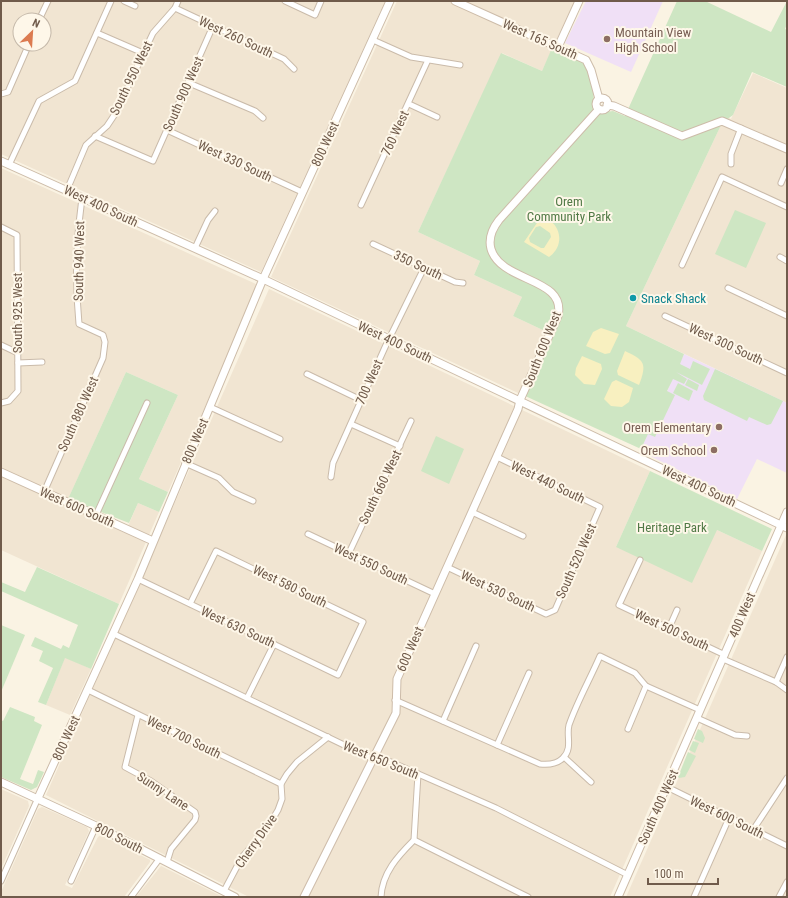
<svg xmlns="http://www.w3.org/2000/svg" width="788" height="898" font-family="'Roboto Condensed',sans-serif">
<style>
.residential{fill:#f1e5d2;fill-rule:evenodd}
.education{fill:#f0e0f6}
.green{fill:#cee6c3}
.sand{fill:#f8f0c0;fill-rule:evenodd}
.lines{fill:none;stroke-linecap:round;stroke-linejoin:round}
.street-casing{stroke:#cabbaa;stroke-width:7}
.secondary-casing{stroke:#cdbca9;stroke-width:9}
.street{stroke:#fff;stroke-width:5}
.secondary{stroke:#fff;stroke-width:7}
.education-dot{fill:#8d6e63;stroke:#fef7e9;stroke-width:1.5}
.culture-dot{fill:#0f9aa8;stroke:#fef7e9;stroke-width:1.5}
.labels{text-anchor:middle;dominant-baseline:central;stroke-width:4;stroke-linejoin:round;paint-order:stroke}
.education-label{font-size:13px;fill:#785e54;stroke:#fef7e9;text-anchor:end}
.street-label{font-size:13px;fill:#705b4b;stroke:#fef7e9}
.park-label{font-size:13px;fill:#527a47;stroke:#fef7e9}
.culture-label{font-size:13px;fill:#0d838f;stroke:#fef7e9;text-anchor:start}
</style>
<rect width="100%" height="100%" fill="#faf3e3"/>
<g class="residential">
<path d="M1,1H385L261,272L1,154ZM20,20H44V44H20Z"/>
<path d="M397,1H575L542,71L502,53L418,232L480,261L474,275L522,297L513,316L547,332L520,394L271,277Z"/>
<path d="M753,73L787,88V403L626,326L722,123L727,117L731,119Z"/>
<path d="M1,168L258,285L168,492L139,479L178,395L126,372L65,506L125,533L138,503L159,512L119,604L1,550Z"/>
<path d="M269,289L650,471L616,547L717,530L762,551L610,897H249L46,795Z"/>
<path d="M786,535L787,897H626Z"/>
<path d="M65,657L91,669L70,715L46,705Z"/>
<path d="M1,789L28,801L29,806L1,869Z"/>
<path d="M42,807L87,827L89,831L65,885L72,888L98,837L101,835L150,860V862L124,897H1V892L38,809Z"/>
<path d="M161,866L223,897H136Z"/>
</g>
<g class="education">
<path d="M586,1H663L631,72L565,43Z"/>
<path d="M684,354L787,403V473L757,459L737,499L640,451Z"/>
</g>
<g class="green">
<path d="M677,1H705L771,32L787,1V24L785,29L787,30V87L752,72L733,115L722,123L626,326L684,354L680,364L690,369L693,361L710,369L702,385L676,372L687,379L684,384L673,379L667,391L675,395L655,437L648,434L641,449L523,395L547,332L513,316L522,297L474,275L480,261L418,232L501,53L542,71L552,48C561,52 577,56 584,63C590,71 595,97 594,107L600,113L613,111L625,116Z"/>
<path d="M735,210L766,223L746,268L715,254Z"/>
<path d="M715,369L783,401L771,424L767,425L749,417L747,421L704,400L703,396Z"/>
<path d="M126,372L178,395L139,479L168,492L159,512L138,503L129,523L68,499Z"/>
<path d="M688,379L699,385L697,391L685,385Z"/>
<path d="M678,383L693,391L689,401L673,393Z"/>
<path d="M436,436L464,449L449,484L421,471Z"/>
<path d="M650,471L772,529L762,551L717,530L692,583L616,547Z"/>
<path d="M37,567L119,604L91,669L65,658L46,705L38,702L53,668L39,661L43,651L31,646L35,637L61,649L63,645L69,648L78,625L1,591V582L25,592Z"/>
<path d="M1,625L25,635L1,692Z"/>
<path d="M10,707L35,717L34,721L42,725L20,779L33,784L38,770L44,772L37,787L31,790L1,777V720L3,721Z"/>
<path d="M698,729L702,731L705,738L703,743L694,739Z"/>
<path d="M693,741L699,743L695,753L689,750Z"/>
<path d="M688,752L696,756L685,777L679,778L678,777Z"/>
</g>
<g class="sand">
<path d="M541,217C561,221 566,245 549,257L524,242ZM540,226L550,233L551,237L544,248H541L530,242L529,238L536,227Z"/>
<path d="M601,328L619,334L610,353L605,354L586,346L593,332Z"/>
<path d="M625,351C645,360 647,364 639,385L618,375L617,371Z"/>
<path d="M582,356L601,364L602,369L595,385L584,384L575,375L576,368Z"/>
<path d="M616,380L633,388L629,402L622,407L611,406L604,399L612,382Z"/>
</g>
<g class="lines">
<g class="street-casing">
<g id="street">
<path d="M124,1L135,6"/>
<path d="M285,1L315,15L321,1"/>
<path d="M175,8L284,59L294,69"/>
<path d="M39,20L48,1"/>
<path d="M97,33L143,53"/>
<path d="M373,40L411,57L460,65"/>
<path d="M189,83L255,111L263,118"/>
<path d="M1,94L8,92L29,44"/>
<path d="M409,104L437,117"/>
<path d="M167,130L302,192"/>
<path d="M95,136L153,161L213,26"/>
<path d="M731,164V154L741,128"/>
<path d="M9,165L39,101L75,81L111,1"/>
<path d="M781,183L787,169"/>
<path d="M67,190L86,145L107,126L115,114L153,33L175,8L178,1"/>
<path d="M361,205L428,60"/>
<path d="M1,227L17,235L18,391L9,401L1,403"/>
<path d="M373,244L455,282L463,283"/>
<path d="M195,248L208,220L215,211"/>
<path d="M780,257L787,261"/>
<path d="M682,265L722,177L787,207"/>
<path d="M728,288L787,316"/>
<path d="M665,316L787,373"/>
<path d="M1,345L18,353"/>
<path d="M18,363L42,362"/>
<path d="M307,374L361,400"/>
<path d="M210,407L280,439"/>
<path d="M351,424L400,446"/>
<path d="M185,463L219,478L233,492L253,501"/>
<path d="M331,477L333,463L386,345L424,268"/>
<path d="M44,492L103,358L105,342L103,335L79,324C75,282 76,239 82,198"/>
<path d="M472,512L523,536"/>
<path d="M96,515L147,403"/>
<path d="M308,534L435,594"/>
<path d="M349,553L411,421"/>
<path d="M640,560L619,605L725,655"/>
<path d="M447,567L546,614L555,610L600,507L497,457"/>
<path d="M138,579C204,611 271,643 338,675L363,622L216,551L190,604"/>
<path d="M669,628L677,610"/>
<path d="M114,634L373,759H384L496,808L628,875"/>
<path d="M723,659L776,682L787,690"/>
<path d="M776,682L787,657"/>
<path d="M88,690L281,784"/>
<path d="M247,698L274,644"/>
<path d="M395,700L540,764C549,765 557,764 563,758C573,748 566,736 569,725C577,702 590,679 600,656L635,673L646,686L700,710"/>
<path d="M138,715L125,767L151,781L195,812L196,816L195,820L171,849L167,862"/>
<path d="M697,718L735,735L747,736"/>
<path d="M443,721L476,646"/>
<path d="M628,729L646,686"/>
<path d="M497,745L529,673"/>
<path d="M564,757L591,782"/>
<path d="M667,787L787,846"/>
<path d="M753,830L787,778"/>
<path d="M414,840L528,897"/>
<path d="M1,881L38,798"/>
<path d="M71,881L96,826"/>
<path d="M224,891L242,857L266,830L278,810L282,799L281,784L287,774L297,762L328,737"/>
<path d="M131,897L160,858"/>
<path d="M381,897C382,873 398,856 414,840L418,774"/>
<path d="M694,897L729,818"/>
<path d="M779,897L787,882"/>
</g>
</g>
<g class="secondary-casing">
<g id="secondary">
<path d="M455,1L586,60L591,70L599,99"/>
<path d="M558,47L579,1"/>
<circle cx="602" cy="104" r="6"/>
<path d="M607,105L614,106L682,136L722,121L787,149"/>
<path d="M1,161L263,279L787,528"/>
<path d="M1,472L153,541"/>
<path d="M1,782L96,826L235,897"/>
<path d="M38,798L138,579L263,279L390,1"/>
<path d="M304,897L396,713L397,679L518,409L520,400L558,316C567,277 501,283 491,249C488,238 492,229 499,220L599,109"/>
<path d="M618,897L787,512"/>
</g>
</g>
<use href="#street" class="street"/>
<use href="#secondary" class="secondary"/>
</g>
<g class="education-dot">
<circle cx="607" cy="39" r="4"/>
<circle cx="719" cy="427" r="4"/>
<circle cx="714" cy="450" r="4"/>
</g>
<circle class="culture-dot" cx="633" cy="298" r="4"/>
<g class="labels">
<g class="education-label">
<text x="615" y="32" text-anchor="start">Mountain View<tspan x="615" dy="15">High School</tspan></text>
<text x="711" y="427">Orem Elementary</text>
<text x="706" y="450">Orem School</text>
</g>
<g class="street-label">
<text transform="translate(236 37) rotate(25)">West 260 South</text>
<text transform="translate(540 39) rotate(24)">West 165 South</text>
<text transform="translate(131 78) rotate(-64)">South 950 West</text>
<text transform="translate(183 94) rotate(-66)">South 900 West</text>
<text transform="translate(395 133) rotate(-65)">760 West</text>
<text transform="translate(325 144) rotate(-65)">800 West</text>
<text transform="translate(235 161) rotate(25)">West 330 South</text>
<text transform="translate(101 206) rotate(25)">West 400 South</text>
<text transform="translate(79 261) rotate(-89)">South 940 West</text>
<text transform="translate(418 265) rotate(25)">350 South</text>
<text transform="translate(17 313) rotate(-90)">South 925 West</text>
<text transform="translate(395 342) rotate(25)">West 400 South</text>
<text transform="translate(726 344) rotate(25)">West 300 South</text>
<text transform="translate(542 349) rotate(-68)">South 600 West</text>
<text transform="translate(369 382) rotate(-66)">700 West</text>
<text transform="translate(78 414) rotate(-66)">South 880 West</text>
<text transform="translate(195 441) rotate(-67)">800 West</text>
<text transform="translate(548 482) rotate(26)">West 440 South</text>
<text transform="translate(699 486) rotate(25)">West 400 South</text>
<text transform="translate(380 487) rotate(-64)">South 660 West</text>
<text transform="translate(77 507) rotate(24)">West 600 South</text>
<text transform="translate(576 561) rotate(-66)">South 520 West</text>
<text transform="translate(371 564) rotate(25)">West 550 South</text>
<text transform="translate(290 586) rotate(26)">West 580 South</text>
<text transform="translate(498 591) rotate(25)">West 530 South</text>
<text transform="translate(742 615) rotate(-67)">400 West</text>
<text transform="translate(238 627) rotate(25)">West 630 South</text>
<text transform="translate(672 630) rotate(25)">West 500 South</text>
<text transform="translate(410 649) rotate(-66)">600 West</text>
<text transform="translate(184 737) rotate(26)">West 700 South</text>
<text transform="translate(66 738) rotate(-65)">800 West</text>
<text transform="translate(381 760) rotate(22)">West 650 South</text>
<text transform="translate(163 791) rotate(33)">Sunny Lane</text>
<text transform="translate(658 807) rotate(-66)">South 400 West</text>
<text transform="translate(727 817) rotate(26)">West 600 South</text>
<text transform="translate(119 838) rotate(27)">800 South</text>
<text transform="translate(256 841) rotate(-55)">Cherry Drive</text>
</g>
<g class="park-label">
<text x="569" y="201">Orem<tspan x="569" dy="15">Community Park</tspan></text>
<text x="672" y="527">Heritage Park</text>
</g>
<g class="culture-label">
<text x="641" y="298">Snack Shack</text>
</g>
</g>
<rect width="788" height="898" fill="none" stroke="#705b4b" stroke-width="4"/>
<g transform="translate(32 32) rotate(25)"><circle r="19" fill="#fef7e9" stroke="#c5b9aa"/>
<path d="M0-3L7 15L0 10L-7 15Z" fill="#dc7b50"/>
<text y="-6" font-size="11" font-weight="bold" text-anchor="middle" fill="#705b4b">N</text>
</g>
<path d="M648 878v6h70v-6" fill="none" stroke="#705b4b" stroke-width="2"/>
<text x="654" y="878" font-size="12" fill="#705b4b" stroke="#fef7e9" stroke-width="3" paint-order="stroke">100 m</text>
</svg>
